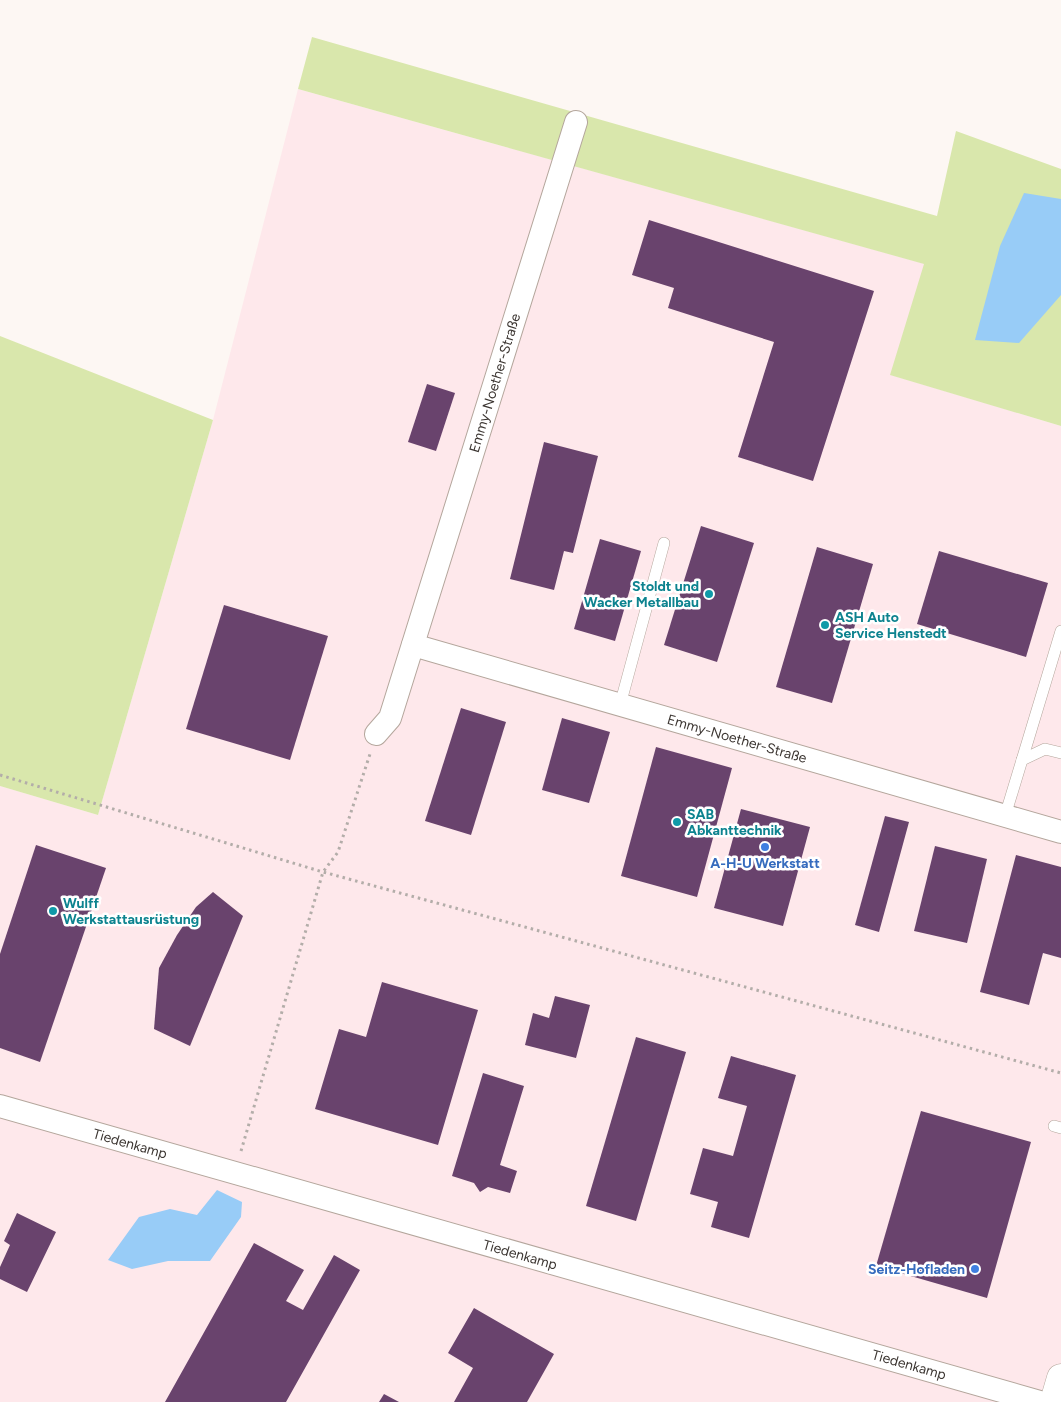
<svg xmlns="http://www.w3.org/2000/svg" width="1061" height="1402" font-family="Figtree,sans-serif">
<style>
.commercial{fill:#fee8eb}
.green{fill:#d9e7ac}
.water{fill:#98ccf7}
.building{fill:#69436d}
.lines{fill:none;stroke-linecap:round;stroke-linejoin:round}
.service-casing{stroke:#b4a69c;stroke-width:12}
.minor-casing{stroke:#b4a69c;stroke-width:24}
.tertiary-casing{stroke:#b4a69c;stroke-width:29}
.path{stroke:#b3ada9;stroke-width:3;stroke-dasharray:2.5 4;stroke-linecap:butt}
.service{stroke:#fff;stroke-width:11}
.minor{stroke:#fff;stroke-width:22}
.tertiary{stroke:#fff;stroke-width:28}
.culture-dot{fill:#0f9aa8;stroke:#fff;stroke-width:2}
.shop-dot{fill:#3f7fe0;stroke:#fff;stroke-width:2}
.labels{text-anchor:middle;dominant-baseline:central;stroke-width:5;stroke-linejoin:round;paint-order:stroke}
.street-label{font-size:14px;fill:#3c3632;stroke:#fff}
.culture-label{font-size:14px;font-weight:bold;fill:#0d838f;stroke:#fff;text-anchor:start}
.shop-label{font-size:14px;font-weight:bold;fill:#366cbe;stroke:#fff}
</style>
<rect width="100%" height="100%" fill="#fdf7f3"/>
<path class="commercial" d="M298,89L925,264L891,375L1061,426V1402H0V786L98,815L213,420Z"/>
<g class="green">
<path d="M312,37L937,216L956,131L1061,169V426L890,375L924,264L298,89Z"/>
<path d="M0,336L213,420L98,815L0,786Z"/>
</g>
<g class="water">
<path d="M1024,193L1061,199V295L1019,343L975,340L1000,246Z"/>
<path d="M217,1190L242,1202L241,1217L210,1261H168L132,1269L108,1260L139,1217L170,1209L197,1215Z"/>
</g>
<g class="building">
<path d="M649,220L874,291L813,481L738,457L774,342L668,308L674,288L632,275Z"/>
<path d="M427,384L455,393L436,451L408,442Z"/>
<path d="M544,442L598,456L573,553L564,551L554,590L510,579Z"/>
<path d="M701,526L754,543L717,662L664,645Z"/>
<path d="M600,539L641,551L615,641L574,629Z"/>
<path d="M817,547L873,564L832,703L776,687Z"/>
<path d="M939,551L1048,583L1026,657L917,624Z"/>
<path d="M224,605L328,636L290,760L186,729Z"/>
<path d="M461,708L506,722L471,835L425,821Z"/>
<path d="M562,718L610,732L589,803L542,790Z"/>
<path d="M656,747L732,768L697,897L621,876Z"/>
<path d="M741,809L810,827L783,926L714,908Z"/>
<path d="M885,816L909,822L879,932L855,925Z"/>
<path d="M36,845L106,868L40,1062L0,1048V954Z"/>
<path d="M935,846L987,859L967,943L914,931Z"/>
<path d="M1016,855L1061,867V958L1043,953L1029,1005L980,992Z"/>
<path d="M213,892L243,916L190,1046L154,1029L159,968L177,935L196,907Z"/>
<path d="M382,982L478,1010L438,1145L315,1109L339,1029L366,1037Z"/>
<path d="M555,996L590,1005L576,1058L525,1045L533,1013L549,1018Z"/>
<path d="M636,1037L686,1052L636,1221L586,1206Z"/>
<path d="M731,1056L796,1075L749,1238L711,1227L718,1202L690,1194L703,1148L733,1156L747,1106L718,1098Z"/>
<path d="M483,1073L524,1086L500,1165L517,1171L510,1193L488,1187L480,1192L474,1183L452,1176Z"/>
<path d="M921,1111L1031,1142L987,1298L876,1266Z"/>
<path d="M17,1213L56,1232L27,1292L0,1279V1267L10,1245L4,1241Z"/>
<path d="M254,1243L304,1270L286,1301L303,1310L334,1255L360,1270L286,1402H165Z"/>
<path d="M474,1308L554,1354L527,1402H454L473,1368L448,1353Z"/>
<path d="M384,1394L399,1402H379Z"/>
</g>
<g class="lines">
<g class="service-casing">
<g id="service">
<path d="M620,705L664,543"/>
<path d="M1022,760L1061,631"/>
<path d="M1005,816L1022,760L1045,749L1061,753"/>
<path d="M1054,1126L1061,1128"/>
</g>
</g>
<g class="minor-casing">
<g id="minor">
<path d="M413,645L1061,832"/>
<path d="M376,734L390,718L576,122"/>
<path d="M0,1106L1040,1402"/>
</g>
</g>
<g class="tertiary-casing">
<path id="tertiary" d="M1054,1402L1061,1378"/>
</g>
<g class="path">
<path d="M0,775L323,872L1061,1073"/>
<path d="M241,1151L323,872L338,852L370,754"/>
</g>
<use href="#service" class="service"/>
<use href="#minor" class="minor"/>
<use href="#tertiary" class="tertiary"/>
</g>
<g class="culture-dot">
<circle cx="709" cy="594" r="5"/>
<circle cx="825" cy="625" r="5"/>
<circle cx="677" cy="822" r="5"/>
<circle cx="53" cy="911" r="5"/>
</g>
<g class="shop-dot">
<circle cx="765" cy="847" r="5"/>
<circle cx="975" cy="1269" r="5"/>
</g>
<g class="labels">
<g class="street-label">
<text transform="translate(495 383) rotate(-73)">Emmy-Noether-Straße</text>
<text transform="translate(737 739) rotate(16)">Emmy-Noether-Straße</text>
<text transform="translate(130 1144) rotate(16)">Tiedenkamp</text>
<text transform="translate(520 1255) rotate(16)">Tiedenkamp</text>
<text transform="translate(909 1365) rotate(16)">Tiedenkamp</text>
</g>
<g class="culture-label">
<text x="699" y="586" text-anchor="end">Stoldt und<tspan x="699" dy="16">Wacker Metallbau</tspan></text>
<text x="835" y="617">ASH Auto<tspan x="835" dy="16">Service Henstedt</tspan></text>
<text x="687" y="814">SAB<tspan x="687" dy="16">Abkanttechnik</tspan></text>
<text x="63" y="903">Wulff<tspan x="63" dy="16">Werkstattausrüstung</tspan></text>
</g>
<g class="shop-label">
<text x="765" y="863">A-H-U Werkstatt</text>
<text x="965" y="1269" text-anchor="end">Seitz-Hofladen</text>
</g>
</g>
</svg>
